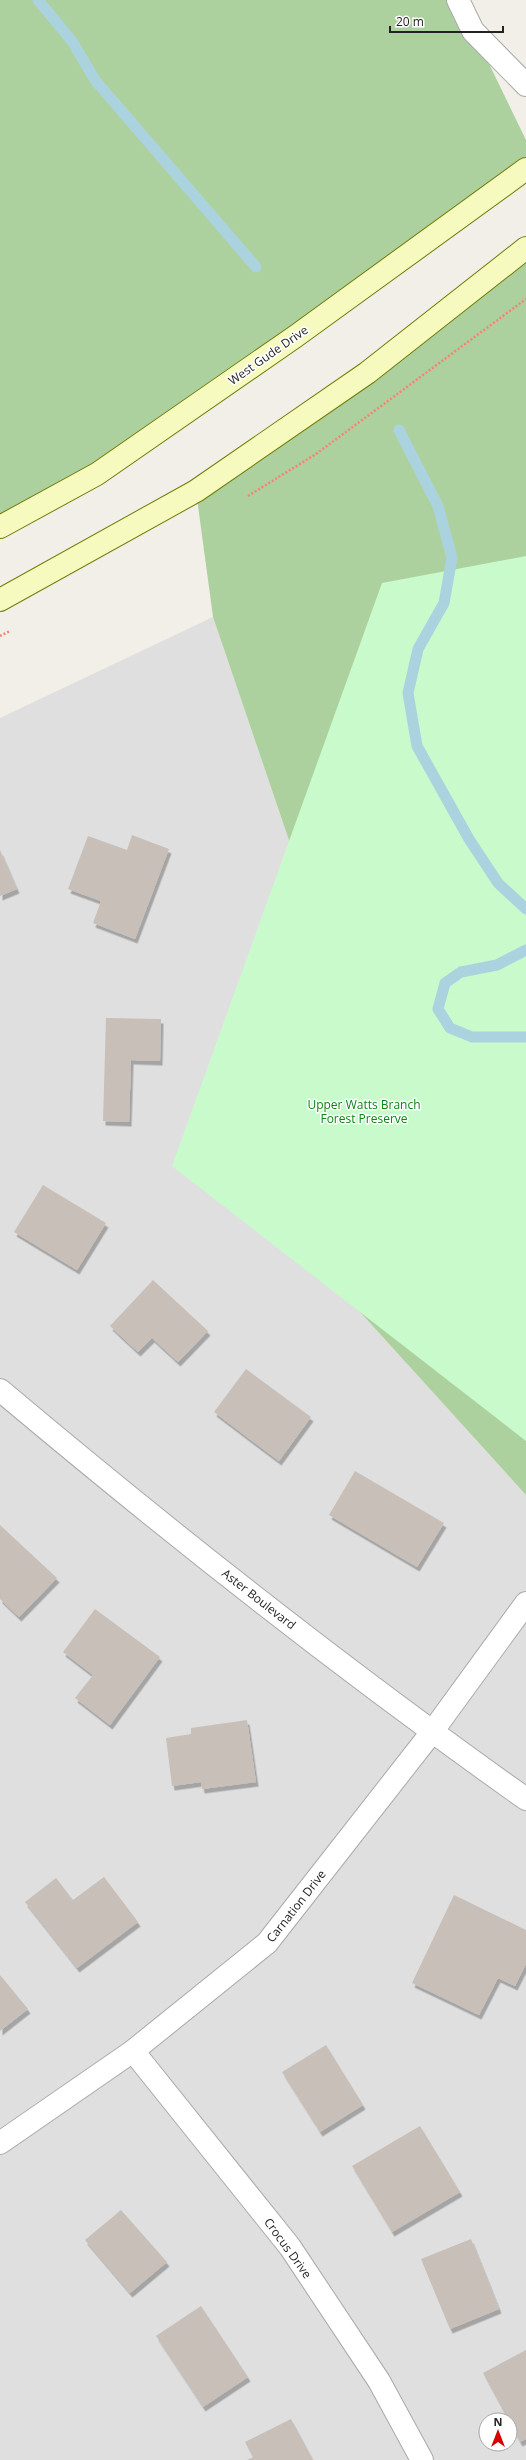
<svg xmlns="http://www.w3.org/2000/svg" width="526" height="2460" font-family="'Open Sans',sans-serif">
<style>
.residential{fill:#e0dfdf;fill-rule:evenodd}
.forest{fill:#add19e}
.park{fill:#c8facc}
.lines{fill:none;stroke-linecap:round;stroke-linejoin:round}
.stream{stroke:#aad3df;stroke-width:11}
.building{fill:#c7bfb8;filter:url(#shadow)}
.lane-casing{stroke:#a9a9a9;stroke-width:24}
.street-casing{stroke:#a9a9a9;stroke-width:24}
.secondary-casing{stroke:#707d05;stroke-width:24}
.path{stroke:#fa8072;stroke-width:2.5;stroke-dasharray:2 2;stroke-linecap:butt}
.lane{stroke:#fff;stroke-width:22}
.street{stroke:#fff;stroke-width:22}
.secondary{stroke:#f7fabf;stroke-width:22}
.labels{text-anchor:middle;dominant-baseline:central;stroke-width:3;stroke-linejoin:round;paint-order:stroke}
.street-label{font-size:12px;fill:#222;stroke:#fff}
.park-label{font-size:12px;fill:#0c8416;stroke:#fff}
</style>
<defs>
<filter id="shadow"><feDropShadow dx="2.5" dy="4.5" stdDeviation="0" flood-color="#0004"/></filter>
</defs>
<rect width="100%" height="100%" fill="#f2efe9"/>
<path class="residential" d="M213,617L293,852L233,1172L526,1495V2460H0V718ZM486,2420H510V2444H486Z"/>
<g class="forest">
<path d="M0,0H458L526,140V169L0,527Z"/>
<path d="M526,248V1495L233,1172L293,852L213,617L196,491Z"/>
</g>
<path class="park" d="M526,556V1441L172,1166L382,583Z"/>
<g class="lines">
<g class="stream">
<path d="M38,0L72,41L95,80L256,267"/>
<path d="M399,430L438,506L452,558L444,603L418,649L408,693L417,746L469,839L498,883L526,909"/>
<path d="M526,950L497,965L461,972L445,983L438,1009L450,1028L472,1037H526"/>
</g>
</g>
<g class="building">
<path d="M132,835L169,849L135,939L93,923L101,901L68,889L88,836L127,850Z"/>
<path d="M0,850L17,889L0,896Z"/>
<path d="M106,1018L161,1019L160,1061L131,1060L129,1122L103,1121Z"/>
<path d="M43,1185L106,1223L77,1270L14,1232Z"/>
<path d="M153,1280L208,1331L178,1362L152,1338L138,1352L110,1326Z"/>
<path d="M246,1369L311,1417L279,1461L214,1412Z"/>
<path d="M355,1471L444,1523L417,1567L329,1515Z"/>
<path d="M0,1525L57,1578L19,1617L0,1599Z"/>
<path d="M95,1609L160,1657L110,1725L75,1698L93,1675L63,1652Z"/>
<path d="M247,1720L256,1782L202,1789L201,1782L172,1786L166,1738L191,1734V1728Z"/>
<path d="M104,1877L138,1922L77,1968L25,1902L56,1878L73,1900Z"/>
<path d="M454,1895L526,1930V1964L515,1986L498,1978L479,2015L412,1983Z"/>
<path d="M0,1975L28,2009L0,2031Z"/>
<path d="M326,2045L363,2105L320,2132L282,2072Z"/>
<path d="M420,2126L460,2192L392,2232L352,2166Z"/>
<path d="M121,2210L167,2262L130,2293L85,2240Z"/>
<path d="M471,2239L499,2309L450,2329L421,2259Z"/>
<path d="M201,2306L248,2377L203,2407L156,2336Z"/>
<path d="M526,2350V2439L520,2442L483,2373Z"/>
<path d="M291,2419L313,2460H247L253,2457L245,2442Z"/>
</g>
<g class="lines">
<g class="lane-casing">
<path id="lane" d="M458,0L473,31L526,85"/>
</g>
<g class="street-casing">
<g id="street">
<path d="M0,1390C170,1533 345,1671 526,1799"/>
<path d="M133,2051L290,2247L379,2381L422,2460"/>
<path d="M0,2143L133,2051L267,1943L432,1732L526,1603"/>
</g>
</g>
<g class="secondary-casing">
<g id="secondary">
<path d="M0,527L97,474L296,336L526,169"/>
<path d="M0,600L196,491L367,373L526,248"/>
</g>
</g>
<g class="path">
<path d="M248,496L316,454L526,299"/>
<path d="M0,636L10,631"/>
</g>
<use href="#lane" class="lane"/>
<use href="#street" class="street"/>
<use href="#secondary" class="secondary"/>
</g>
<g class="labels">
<g class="street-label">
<text transform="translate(268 355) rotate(-35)">West Gude Drive</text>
<text transform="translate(259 1599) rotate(38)">Aster Boulevard</text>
<text transform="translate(296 1906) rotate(-52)">Carnation Drive</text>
<text transform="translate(288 2248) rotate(54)">Crocus Drive</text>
</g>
<g class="park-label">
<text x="364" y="1104">Upper Watts Branch<tspan x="364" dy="14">Forest Preserve</tspan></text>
</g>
</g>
<g transform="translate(498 2432)"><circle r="19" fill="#ffffff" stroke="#a7a7a7"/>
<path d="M0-3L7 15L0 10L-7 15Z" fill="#d40000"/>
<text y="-6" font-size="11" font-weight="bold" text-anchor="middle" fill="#222222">N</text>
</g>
<path d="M390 26v6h113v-6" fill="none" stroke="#222222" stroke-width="2"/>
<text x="396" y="26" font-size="12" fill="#222222" stroke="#ffffff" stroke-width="3" paint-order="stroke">20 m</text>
</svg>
